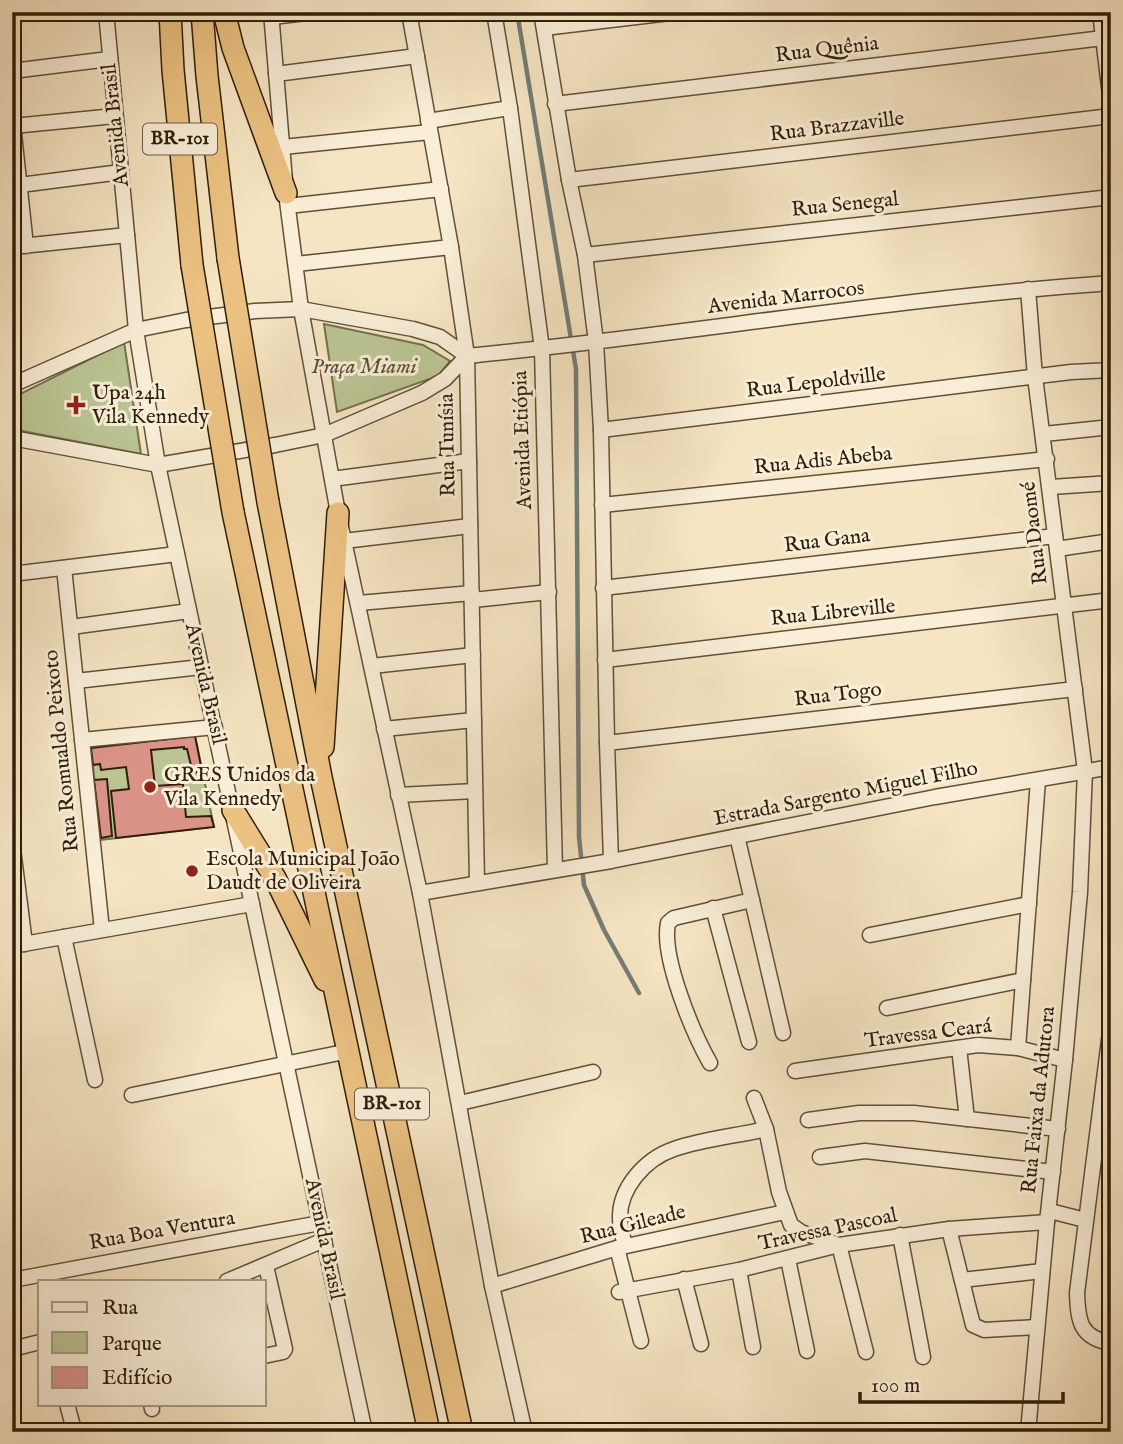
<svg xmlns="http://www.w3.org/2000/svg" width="1123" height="1444" font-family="'IM FELL English',serif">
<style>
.green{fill:#bbc594;stroke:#75724e;stroke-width:2}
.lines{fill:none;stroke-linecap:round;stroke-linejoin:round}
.stream{stroke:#737d76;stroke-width:4.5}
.building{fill:#da9289;stroke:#2f1e09;stroke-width:2}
.minor-casing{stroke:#615038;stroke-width:17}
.highway-casing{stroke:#2f1e09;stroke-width:24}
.minor{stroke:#f9eed8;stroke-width:14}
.highway{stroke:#ebc282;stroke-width:21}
.highway-bridge-casing{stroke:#2f1e09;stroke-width:24;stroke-linecap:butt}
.highway-bridge{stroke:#ebc282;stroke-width:21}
.poi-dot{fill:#8f2418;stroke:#f9eed8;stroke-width:2.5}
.labels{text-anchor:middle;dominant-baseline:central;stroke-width:6;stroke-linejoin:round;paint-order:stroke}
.shield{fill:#f9eed8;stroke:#6c5c47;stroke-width:2}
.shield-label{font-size:19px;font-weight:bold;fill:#2f1e09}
.street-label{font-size:21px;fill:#2f1e09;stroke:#f9eed8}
.park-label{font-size:21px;font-style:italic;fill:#595033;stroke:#f9eed8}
.poi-label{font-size:21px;fill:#2f1e09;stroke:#f9eed8;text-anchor:start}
</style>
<rect width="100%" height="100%" fill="#f6e5c3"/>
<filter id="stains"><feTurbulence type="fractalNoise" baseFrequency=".00286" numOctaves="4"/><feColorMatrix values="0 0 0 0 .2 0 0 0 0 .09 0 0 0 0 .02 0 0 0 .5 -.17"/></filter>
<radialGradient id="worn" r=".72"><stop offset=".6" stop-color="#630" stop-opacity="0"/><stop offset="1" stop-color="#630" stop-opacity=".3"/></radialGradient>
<g class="green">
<path d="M324,324L423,345L450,361L438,376L337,412Z"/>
<path d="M124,342L141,454L12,429V398Z"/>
<path d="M195,736L214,827L101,840L91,748Z"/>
</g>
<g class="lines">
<path class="stream" d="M517,12L576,369L579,837L584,885L604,930L639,993"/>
</g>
<g class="building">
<path d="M195,736L202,771L193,773L187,749H184V747L151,750L155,786L183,784L186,817L211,816L214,827L116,838L111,791L129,789L126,767L101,770L100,764L93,765L91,748Z"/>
<path d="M107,779L112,836L101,838L94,780Z"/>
</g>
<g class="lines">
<g class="minor-casing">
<g id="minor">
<path d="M106,12L136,330L158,465L365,1432"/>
<path d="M271,12L286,193L301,309L338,513L420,893L492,1286L525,1432"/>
<path d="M409,12L451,247L467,356L477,882"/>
<path d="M494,12L510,108L542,349L555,870"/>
<path d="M541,12L569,180L585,255L596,342L601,430L607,743L611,861"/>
<path d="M1100,12L1111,104"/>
<path d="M272,17L314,12"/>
<path d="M544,28L678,12"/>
<path d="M12,71L109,59"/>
<path d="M276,74L417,56"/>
<path d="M555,104L1103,38"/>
<path d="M12,115L26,246"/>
<path d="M428,121L510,108"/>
<path d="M13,126L115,116"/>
<path d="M283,147L430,132"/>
<path d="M569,180L1111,116"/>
<path d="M20,185L121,172"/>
<path d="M288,206L441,189"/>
<path d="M12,247L127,235"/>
<path d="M585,255L1111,197"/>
<path d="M296,264L451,247"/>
<path d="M467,356C682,335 895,298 1111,283"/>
<path d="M12,385L136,330L186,320L255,311L301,309L413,329L440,337L467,356"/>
<path d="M601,430L1071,372L1111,370"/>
<path d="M1044,434L1111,427"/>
<path d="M12,438L158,465L275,445L324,435L422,393L445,379L467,356"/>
<path d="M332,479L469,461"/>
<path d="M1051,487L1111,483"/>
<path d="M602,505L1047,459"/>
<path d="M344,541L470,526"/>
<path d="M1057,549L1111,541"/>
<path d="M64,568L102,930"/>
<path d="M12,574L177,554"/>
<path d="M603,588L1055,536"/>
<path d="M473,600L549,592"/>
<path d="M359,603L472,593"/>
<path d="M71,627L189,611"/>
<path d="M605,660L1111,600"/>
<path d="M372,666L473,655"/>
<path d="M76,681L201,667"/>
<path d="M384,729L474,720"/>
<path d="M82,740L215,727"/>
<path d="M607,743L1075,689"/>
<path d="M398,795L475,791"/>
<path d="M737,836L783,1033"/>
<path d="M12,841L25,944"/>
<path d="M420,893L611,861L935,797L1111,767"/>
<path d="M713,908L749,1042"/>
<path d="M870,935L1029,904"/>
<path d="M64,937L95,1080"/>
<path d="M12,946L252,904"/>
<path d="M887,1008L1023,980"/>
<path d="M1111,1024L1077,1293C1078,1321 1080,1338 1111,1343"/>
<path d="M959,1048L967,1119"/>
<path d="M1018,1048L1038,780"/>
<path d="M710,1063C693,1033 661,957 668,923L674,918L752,900"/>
<path d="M795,1071L978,1045L1018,1048L1065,1060"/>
<path d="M132,1095L349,1051"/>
<path d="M754,1098L766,1129L779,1192L791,1225L801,1232L839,1245L866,1352"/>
<path d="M460,1103L593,1072"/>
<path d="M808,1120L859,1113H914L1058,1129"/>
<path d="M820,1157L865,1151L1053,1172"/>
<path d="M1050,1211L1085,1220"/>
<path d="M949,1229L973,1325L984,1330L1037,1327"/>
<path d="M900,1235L923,1357"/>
<path d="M625,1246C623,1237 620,1228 620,1219C619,1188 645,1159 674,1149C703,1139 736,1136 766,1129"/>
<path d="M617,1248L641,1341"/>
<path d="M788,1259L807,1351"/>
<path d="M12,1266L16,1280"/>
<path d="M739,1270L753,1347"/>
<path d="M684,1279L701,1344"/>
<path d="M12,1280L320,1223"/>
<path d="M962,1280L1042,1271"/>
<path d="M227,1281L324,1240"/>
<path d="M492,1286L617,1248L785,1212"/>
<path d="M619,1292L739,1270L839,1245L949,1229L1047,1222"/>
<path d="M12,1349L40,1342"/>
<path d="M264,1356L283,1352L285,1349L266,1266"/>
<path d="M67,1404L74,1430"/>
<path d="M151,1404L152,1409"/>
<path d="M1028,1432L1047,1222L1065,1060L1080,892L1085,771L1035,377L1028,289"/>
</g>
</g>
<g class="highway-casing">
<g id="highway">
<path d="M170,12L173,70L192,265"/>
<path d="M202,12L207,76L228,258"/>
<path d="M224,12L233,48L286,193"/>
<path d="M268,502L321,777L462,1432"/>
<path d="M233,512L429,1432"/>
<path d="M323,747L338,513"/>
<path d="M233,810L275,878L325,980"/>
</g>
</g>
<use href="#minor" class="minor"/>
<use href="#highway" class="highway"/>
<g class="highway-bridge-casing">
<g id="highway-bridge">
<path d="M228,258L268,502"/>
<path d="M192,265L233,512"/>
</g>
</g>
<use href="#highway-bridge" class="highway-bridge"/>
</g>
<g class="poi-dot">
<path d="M72.5 394.5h7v7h7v7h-7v7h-7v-7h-7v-7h7z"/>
<circle cx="150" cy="787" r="7"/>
<circle cx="192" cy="871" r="7"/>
</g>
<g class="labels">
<g class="shield">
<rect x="143" y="123.5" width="74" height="31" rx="5"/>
<rect x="355" y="1088.5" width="74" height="31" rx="5"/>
</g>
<g class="shield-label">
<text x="180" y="139">BR-101</text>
<text x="392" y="1104">BR-101</text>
</g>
<g class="street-label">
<text transform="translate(827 50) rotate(-7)">Rua Quênia</text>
<text transform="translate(116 125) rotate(-96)">Avenida Brasil</text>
<text transform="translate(837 127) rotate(-7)">Rua Brazzaville</text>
<text transform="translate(845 205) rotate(-6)">Rua Senegal</text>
<text transform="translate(786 298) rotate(-7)">Avenida Marrocos</text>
<text transform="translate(816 383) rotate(-7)">Rua Lepoldville</text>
<text transform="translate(523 440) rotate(-92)">Avenida Etiópia</text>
<text transform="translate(448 445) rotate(-91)">Rua Tunísia</text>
<text transform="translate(823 461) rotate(-6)">Rua Adis Abeba</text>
<text transform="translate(1035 533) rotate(-97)">Rua Daomé</text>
<text transform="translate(827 541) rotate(-7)">Rua Gana</text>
<text transform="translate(833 613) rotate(-6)">Rua Libreville</text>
<text transform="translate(205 684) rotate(77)">Avenida Brasil</text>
<text transform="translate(838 695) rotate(-7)">Rua Togo</text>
<text transform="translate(62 751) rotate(-96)">Rua Romualdo Peixoto</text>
<text transform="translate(846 794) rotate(-11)">Estrada Sargento Miguel Filho</text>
<text transform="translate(928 1034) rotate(-7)">Travessa Ceará</text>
<text transform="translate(1039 1100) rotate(-84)">Rua Faixa da Adutora</text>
<text transform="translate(633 1225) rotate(-14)">Rua Gileade</text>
<text transform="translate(828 1230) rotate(-12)">Travessa Pascoal</text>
<text transform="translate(162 1231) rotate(-10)">Rua Boa Ventura</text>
<text transform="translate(324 1239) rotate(78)">Avenida Brasil</text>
</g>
<g class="park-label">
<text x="364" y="367">Praça Miami</text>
</g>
<g class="poi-label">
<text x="92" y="393">Upa 24h<tspan x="92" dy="24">Vila Kennedy</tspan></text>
<text x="164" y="775">GRES Unidos da<tspan x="164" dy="24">Vila Kennedy</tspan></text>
<text x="206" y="859">Escola Municipal João<tspan x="206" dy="24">Daudt de Oliveira</tspan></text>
</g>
</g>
<rect width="1123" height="1444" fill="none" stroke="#f6e5c3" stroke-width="42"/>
<rect x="14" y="14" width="1095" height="1416" fill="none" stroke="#2f1e09" stroke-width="3.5"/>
<rect x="21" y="21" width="1081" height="1402" fill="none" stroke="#2f1e09" stroke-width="2"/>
<rect x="38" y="1280" width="228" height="126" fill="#f9eed8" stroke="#a89b85" stroke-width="2"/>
<rect x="52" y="1302" width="35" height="10" fill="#f9eed8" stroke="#a89b85" stroke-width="2"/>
<text x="102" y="1314" font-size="21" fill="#2f1e09">Rua</text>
<rect x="52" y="1332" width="35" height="21" fill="#bbc594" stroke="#a89b85" stroke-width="2"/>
<text x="102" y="1350" font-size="21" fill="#2f1e09">Parque</text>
<rect x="52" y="1367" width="35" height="21" fill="#da9289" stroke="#a89b85" stroke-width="2"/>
<text x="102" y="1384" font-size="21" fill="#2f1e09">Edifício</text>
<path d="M860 1392v10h203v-10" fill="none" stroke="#2f1e09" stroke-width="3.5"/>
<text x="871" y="1392" font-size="21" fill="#2f1e09" stroke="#f9eed8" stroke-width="5" paint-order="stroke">100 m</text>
<rect width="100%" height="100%" filter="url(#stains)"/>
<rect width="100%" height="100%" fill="url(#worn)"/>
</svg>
